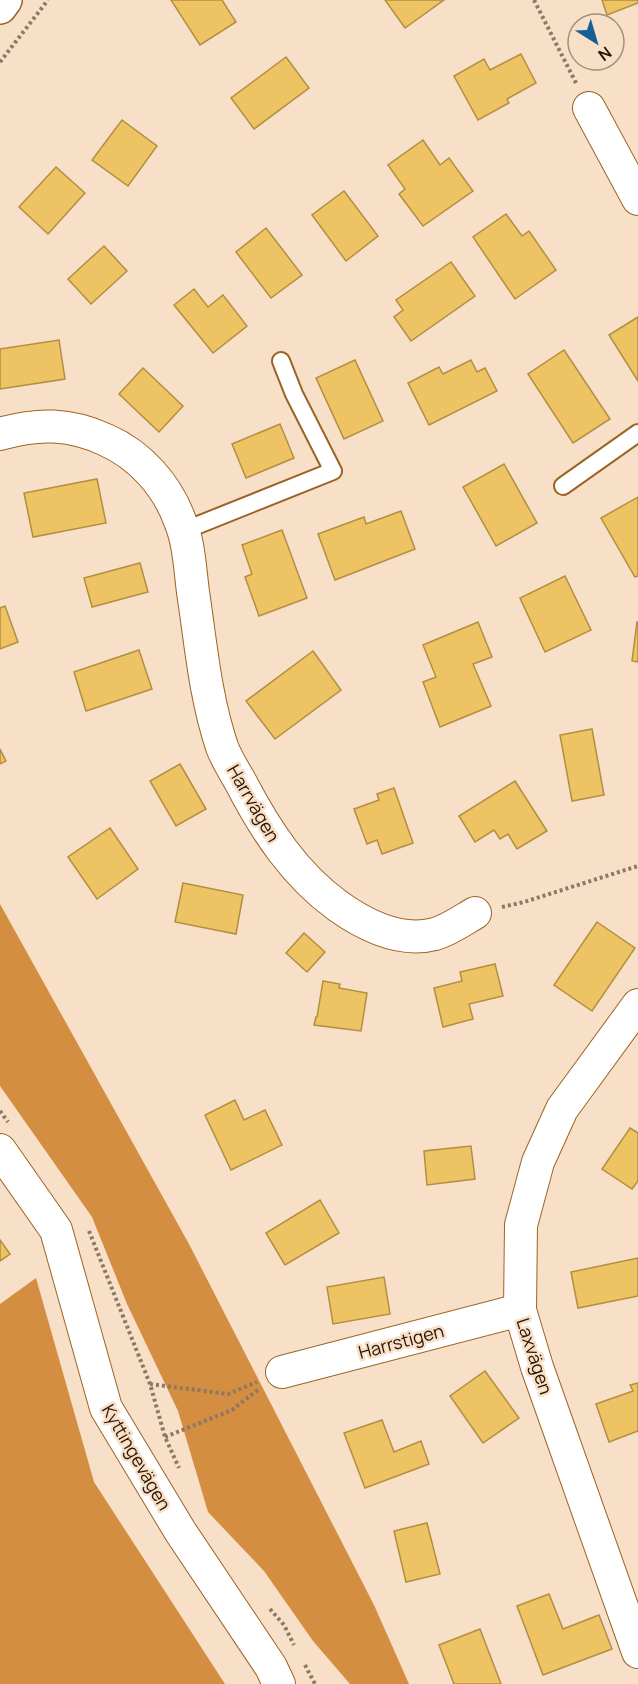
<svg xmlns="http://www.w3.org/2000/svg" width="638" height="1684" font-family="Manrope,sans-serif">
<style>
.forest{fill:#d38e42}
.building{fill:#eec363;stroke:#b28f40;stroke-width:1.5}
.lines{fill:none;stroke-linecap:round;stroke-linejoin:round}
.service-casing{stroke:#9c6424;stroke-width:20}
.minor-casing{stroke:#9c6424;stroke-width:34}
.tertiary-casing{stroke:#9c6424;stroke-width:36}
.path{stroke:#8f7761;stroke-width:4;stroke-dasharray:3 3;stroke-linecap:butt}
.service{stroke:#fff;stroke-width:16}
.minor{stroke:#fff;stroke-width:32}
.tertiary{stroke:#fff;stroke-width:33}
.labels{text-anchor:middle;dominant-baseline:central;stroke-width:5;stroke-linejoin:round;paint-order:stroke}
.street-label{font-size:18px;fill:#2b1400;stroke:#f8dfc7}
</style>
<rect width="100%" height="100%" fill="#f8dfc7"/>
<g class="forest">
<path d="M0,904L189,1244L374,1605L409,1684H350L313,1641L264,1571L208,1512L178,1411L127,1304L92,1217L0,1086Z"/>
<path d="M36,1278L94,1482L225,1684H0V1304Z"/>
</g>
<g class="building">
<path d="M171,0H222L236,22L200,45Z"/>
<path d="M385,0H444L405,28Z"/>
<path d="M602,0H638V3L607,15Z"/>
<path d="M521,54L536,83L507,99L509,103L478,120L454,76L484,59L490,70Z"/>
<path d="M286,57L309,88L254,129L231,98Z"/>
<path d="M122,120L157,146L128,186L92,160Z"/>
<path d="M423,140L440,165L449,158L473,191L423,226L399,194L405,189L388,165Z"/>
<path d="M56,167L85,193L48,234L19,207Z"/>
<path d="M344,191L378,236L346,261L312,215Z"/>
<path d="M506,214L522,236L529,231L556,270L515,299L473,237Z"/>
<path d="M266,228L302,275L271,298L236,252Z"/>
<path d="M104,246L127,271L91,304L68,279Z"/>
<path d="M451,262L475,296L411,341L394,317L403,310L396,300Z"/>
<path d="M194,289L208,307L223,295L247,326L213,353L174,305Z"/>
<path d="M638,317V381L609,335Z"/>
<path d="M59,340L65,379L0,389V349Z"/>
<path d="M564,350L610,419L573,443L528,374Z"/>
<path d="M355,360L383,421L344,439L316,378Z"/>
<path d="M471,360L477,372L485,368L497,391L429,425L408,383L439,367L443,374Z"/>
<path d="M143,368L183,406L159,432L119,394Z"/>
<path d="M280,424L294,458L246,478L232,444Z"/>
<path d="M504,464L537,523L496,546L463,487Z"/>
<path d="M97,479L106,523L33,537L24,493Z"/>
<path d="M638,497V576L635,577L601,518Z"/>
<path d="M401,511L415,549L335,580L318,534L364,517L366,524Z"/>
<path d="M282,530L307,598L259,616L245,577L252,574L242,545Z"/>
<path d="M140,563L148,592L92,607L84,578Z"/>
<path d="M565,576L591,630L545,652L520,598Z"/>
<path d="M5,606L18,642L0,649V608Z"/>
<path d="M478,622L492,657L473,664L491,706L440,727L423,682L436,677L423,645Z"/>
<path d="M637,622H638V662L632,661Z"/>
<path d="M139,650L152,689L86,711L74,672Z"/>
<path d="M313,651L341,690L275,739L246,701Z"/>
<path d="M592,729L604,795L572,801L560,735Z"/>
<path d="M0,749L6,761L0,764Z"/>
<path d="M180,764L206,809L176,826L150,781Z"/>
<path d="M515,781L547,831L517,849L508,834L500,839L494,830L475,842L459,816Z"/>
<path d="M394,788L413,843L382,854L377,840L367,844L354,809L379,800L377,794Z"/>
<path d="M110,828L138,869L97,899L68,857Z"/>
<path d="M183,883L243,895L236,934L175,922Z"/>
<path d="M597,922L635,948L592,1011L554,985Z"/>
<path d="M304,933L325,952L307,972L286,953Z"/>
<path d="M495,964L503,996L469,1004L473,1019L443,1027L434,988L462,981L460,972Z"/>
<path d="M323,981L340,984L339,988L367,993L361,1031L314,1025L316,1017H317Z"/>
<path d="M235,1100L244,1120L265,1110L282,1145L231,1170L205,1115Z"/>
<path d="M630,1128L638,1133V1181L632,1189L602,1169Z"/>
<path d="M471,1146L475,1179L427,1185L424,1151Z"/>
<path d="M320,1200L339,1233L285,1265L266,1233Z"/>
<path d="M0,1240L10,1254L0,1261Z"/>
<path d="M638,1258V1296L578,1308L571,1272Z"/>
<path d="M384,1277L390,1314L333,1324L327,1287Z"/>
<path d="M485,1371L519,1418L483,1443L450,1396Z"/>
<path d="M638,1383V1431L609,1442L596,1404L633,1391L630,1385Z"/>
<path d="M382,1420L394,1452L421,1441L429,1464L365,1488L344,1433Z"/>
<path d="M427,1523L440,1574L406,1582L394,1531Z"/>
<path d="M549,1594L563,1629L599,1615L612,1649L543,1675L517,1606Z"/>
<path d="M480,1629L501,1684H454L439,1645Z"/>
</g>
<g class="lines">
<g class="service-casing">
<g id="service">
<path d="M563,486L638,433"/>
<path d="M183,531L333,471L294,394L281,361"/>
</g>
</g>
<g class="minor-casing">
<g id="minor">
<path d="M589,108L638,199"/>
<path d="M0,434C37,423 70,423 106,440C140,455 167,485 180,521C189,542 190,569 193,592C201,645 205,696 222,747C227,760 235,772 241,783C266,831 295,875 338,906C366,926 400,943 435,934C449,930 463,920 475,913"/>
<path d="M638,1005L562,1109L538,1162L521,1225L520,1310L537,1367L638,1652"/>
<path d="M0,1150L56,1230L106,1408L180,1531L271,1667L279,1684"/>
<path d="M282,1372L520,1310"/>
</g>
</g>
<g class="tertiary-casing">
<path id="tertiary" d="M0,7L5,0"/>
</g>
<g class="path">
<path d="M534,0L576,83"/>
<path d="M0,62L48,0"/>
<path d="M502,907L524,902L638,866"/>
<path d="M0,1111L8,1122"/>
<path d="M89,1231L150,1384L165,1437L179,1468"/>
<path d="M150,1384L228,1394L257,1382"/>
<path d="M165,1437L232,1410L260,1388"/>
<path d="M270,1609L284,1625L294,1645"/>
<path d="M305,1665L315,1684"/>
</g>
<use href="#service" class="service"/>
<use href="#minor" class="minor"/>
<use href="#tertiary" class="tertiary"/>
</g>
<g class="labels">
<g class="street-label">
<text transform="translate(254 803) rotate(60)">Harrvägen</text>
<text transform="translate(401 1341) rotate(-15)">Harrstigen</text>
<text transform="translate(535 1356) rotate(72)">Laxvägen</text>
<text transform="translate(137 1457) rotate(60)">Kyttingevägen</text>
</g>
</g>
<g transform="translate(596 42) rotate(143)"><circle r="28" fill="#f8dfc7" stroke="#a68e77" stroke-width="1.5"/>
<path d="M0-4.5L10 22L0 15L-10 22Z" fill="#175f93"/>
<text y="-9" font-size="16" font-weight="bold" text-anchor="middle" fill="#2b1400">N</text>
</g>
</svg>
